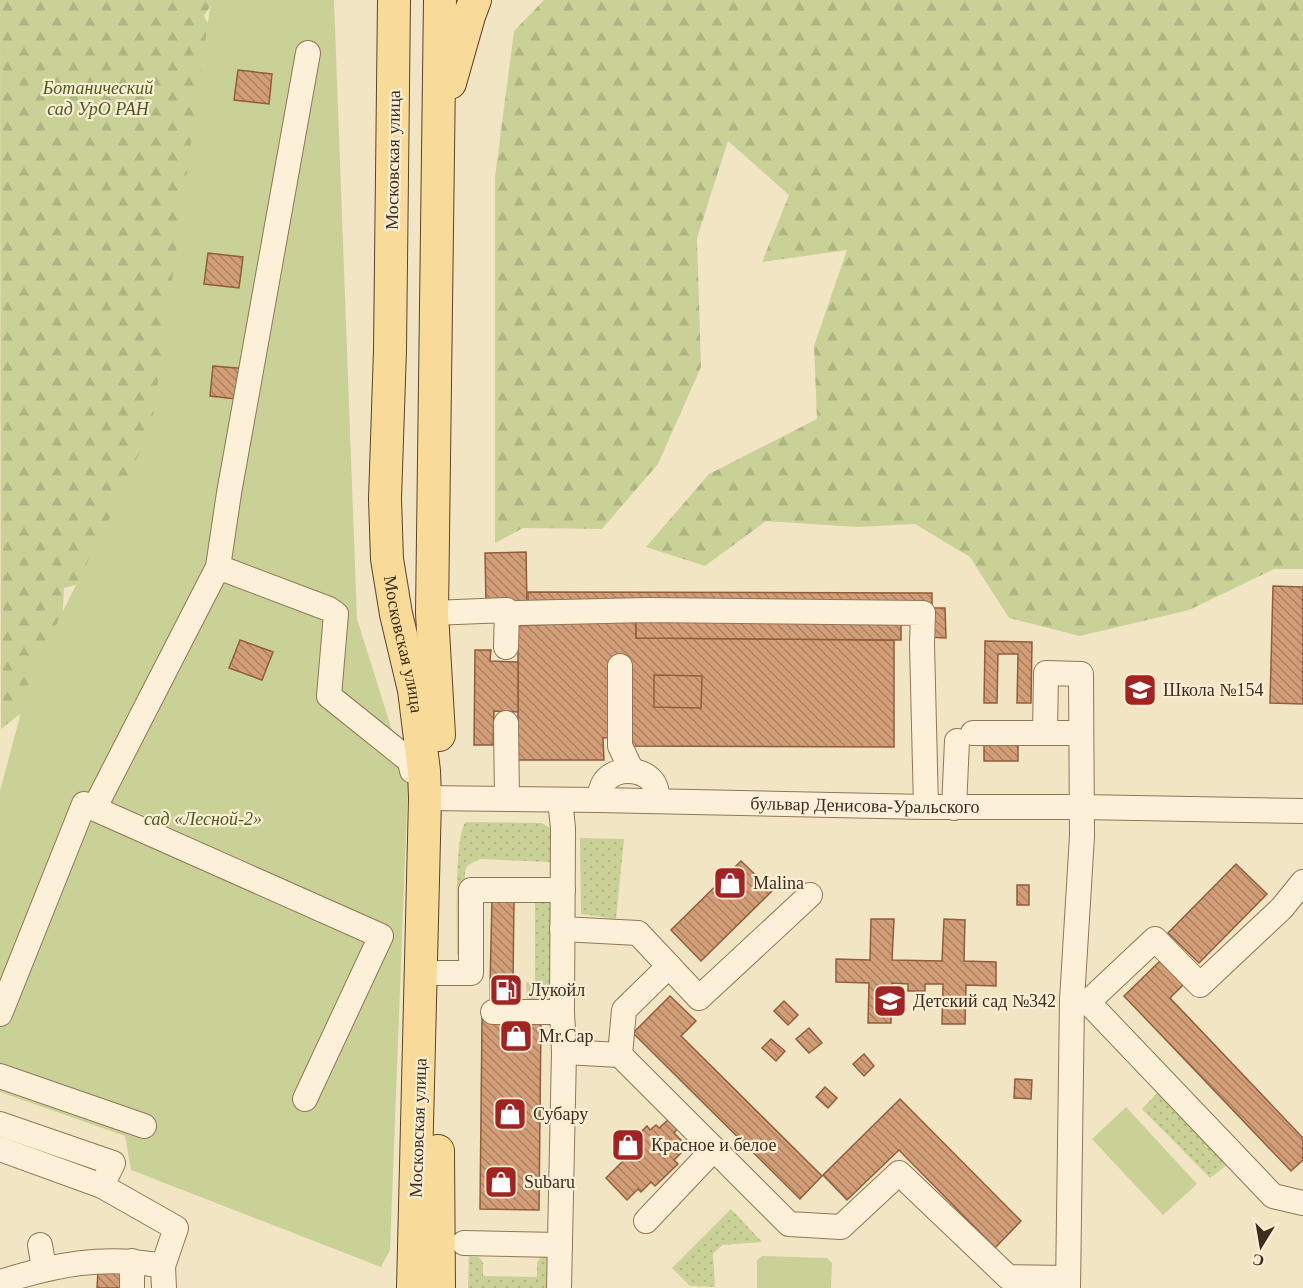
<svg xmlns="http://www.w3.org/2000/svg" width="1303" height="1288" font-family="Georgia,serif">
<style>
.grass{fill:url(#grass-dots)}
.forest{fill:url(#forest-firs)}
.garden{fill:#cad197}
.building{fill:url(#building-back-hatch);stroke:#905e3c;stroke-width:1.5}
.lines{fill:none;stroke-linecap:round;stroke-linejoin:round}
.minor-casing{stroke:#8f7658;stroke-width:26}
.major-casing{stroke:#5c432d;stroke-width:34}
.minor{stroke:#fcf1d8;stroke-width:24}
.major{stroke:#f8db99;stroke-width:32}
.labels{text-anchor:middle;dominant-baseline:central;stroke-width:4.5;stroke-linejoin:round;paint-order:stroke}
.park-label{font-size:18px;font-style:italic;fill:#4d5c22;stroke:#f9eed4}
.street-label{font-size:18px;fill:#3d2d1e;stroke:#f9eed4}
.poi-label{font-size:18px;fill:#3d2d1e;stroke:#f9eed4;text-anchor:start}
</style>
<defs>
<pattern id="grass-dots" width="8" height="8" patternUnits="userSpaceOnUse" patternTransform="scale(1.5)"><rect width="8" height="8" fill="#cad197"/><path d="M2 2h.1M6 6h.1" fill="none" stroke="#aeb482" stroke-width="1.8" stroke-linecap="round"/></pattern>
<pattern id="forest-firs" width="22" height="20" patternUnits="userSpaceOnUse" patternTransform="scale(1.5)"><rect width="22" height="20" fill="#cad197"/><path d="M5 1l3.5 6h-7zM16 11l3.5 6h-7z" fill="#aeb482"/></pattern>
<pattern id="building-back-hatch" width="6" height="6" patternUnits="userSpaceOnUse" patternTransform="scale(1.5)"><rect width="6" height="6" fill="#d39e77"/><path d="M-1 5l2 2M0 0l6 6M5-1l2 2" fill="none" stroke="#ac8161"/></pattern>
</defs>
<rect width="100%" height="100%" fill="#f2e5c4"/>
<g class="grass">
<path d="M466,822L542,823L555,831L557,851L550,862L480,859L468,865L465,871L464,956L457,955C457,934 454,832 466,822Z"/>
<path d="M580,838L624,839L616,919L581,914Z"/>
<path d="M535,900L558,903L555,1001L527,1003L526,982H535Z"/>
<path d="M1163,1087L1232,1161L1210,1178L1142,1109Z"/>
<path d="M731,1209L762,1242L722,1245L713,1254L715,1287L690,1286L672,1268Z"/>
<path d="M469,1256L480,1258L483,1263V1276L537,1277V1263L541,1256L549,1257V1288H468Z"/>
</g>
<g class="forest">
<path d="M0,0H214L204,16L234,69L217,219L113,575L64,588L59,683L1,729Z"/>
<path d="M544,0H1303V569H1274L1189,610L1080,636L1009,618L970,557L915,524L857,527L766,521L705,566L646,547L709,474L817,419L814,346L847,250L762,262L789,195L728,141L697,238L701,367L658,464L602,529L523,528L495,543V177L514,31Z"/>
</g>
<g class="garden">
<path d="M211,0H334L357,619L408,781L390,1250L381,1267L131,1170L125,1136L0,1092V791L31,675L117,503L152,424Z"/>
<path d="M1126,1107L1197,1184L1163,1215L1092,1139Z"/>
<path d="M762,1256L827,1258L832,1263L831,1288H757V1260Z"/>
</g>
<g class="building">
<path d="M238,70L272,74L269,104L234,100Z"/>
<path d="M208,253L243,257L239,288L204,284Z"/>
<path d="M213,366L248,369L245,400L210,396Z"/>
<path d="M526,552L527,606L486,607L485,553Z"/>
<path d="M1273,586L1303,587V704L1270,703Z"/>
<path d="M528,592L932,593V608H945L946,638L926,637V603L528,601Z"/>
<path d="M636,619V638L894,640V747L615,746V737L603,738L604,760H518V626Z"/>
<path d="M636,619L901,621V640L636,638Z"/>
<path d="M240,640L273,652L262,680L229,668Z"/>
<path d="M985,641L1032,642L1031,703H1017L1018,654H998L997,703H984Z"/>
<path d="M475,650H491L490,661L518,662V712L494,711L493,745H474Z"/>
<path d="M654,675L702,676L701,708L654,707Z"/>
<rect x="984" y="745" width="34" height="16"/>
<path d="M741,861L772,891L701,961L671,930Z"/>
<path d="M1236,864L1267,894L1199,963L1168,933Z"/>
<rect x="1017" y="885" width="12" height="20"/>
<path d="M492,899H514L513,985H490Z"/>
<path d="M871,919H894L892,960L942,961L944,919L965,920L964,961L996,962V986L966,985L965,1024H942L943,984H925V991H908V984L892,983L891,1023H868L869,983L836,982V959L870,960Z"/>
<path d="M1160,961L1183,985L1170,998L1303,1138V1160L1291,1171L1124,996Z"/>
<path d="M490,985H513V1002L490,1001Z"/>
<path d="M670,996L696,1021L681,1036L822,1176L800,1199L633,1033Z"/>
<path d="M784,1001L798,1015L788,1025L774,1011Z"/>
<path d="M482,1018L541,1019L539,1210L480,1209Z"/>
<path d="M809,1028L822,1043L809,1053L796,1039Z"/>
<path d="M771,1039L785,1051L776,1061L762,1048Z"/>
<path d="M864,1054L874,1066L864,1076L853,1064Z"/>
<path d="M1015,1079L1032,1080L1031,1099L1014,1098Z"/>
<path d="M825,1087L837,1098L828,1108L816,1097Z"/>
<path d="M900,1099L1021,1221L995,1248L899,1150L847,1200L823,1175Z"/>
<path d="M668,1120L677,1129L674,1133L683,1142L677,1149L681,1153L674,1160L678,1164L655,1186L651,1182L641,1192L638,1189L627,1200L606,1178L625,1159L616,1149L631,1134L635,1138L647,1126L650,1130L656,1125L659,1128Z"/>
<path d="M98,1271L125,1274L123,1288H97Z"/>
</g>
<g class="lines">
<g class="minor-casing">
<g id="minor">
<path d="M218,567L329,609L336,614L329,696L410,761L412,771H424"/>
<path d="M432,613L507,610L506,647"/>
<path d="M518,613L647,610L923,613L922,644L926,807"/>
<path d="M620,666V746L632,771"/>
<path d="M506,723L507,798"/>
<path d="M973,733H1081"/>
<path d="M1045,733L1046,673L1081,674L1082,836L1072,1000L1068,1288"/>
<path id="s1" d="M425,798L598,800L926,807H1081L1303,811"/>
<path d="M598,800C600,794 601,786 605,781C617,767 642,768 653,782C657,787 657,795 659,801"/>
<path d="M95,807L218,567L229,493L308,53"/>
<path d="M954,808L957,741"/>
<path d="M562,929L638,933L699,998L810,895"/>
<path d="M437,973H471V890H563"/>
<path d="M1072,1000L1088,1002L1273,1196L1303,1203"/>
<path d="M1088,1002L1155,939L1200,985L1282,908L1303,882"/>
<path d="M493,1012H562"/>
<path d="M0,1014L84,804L381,936L305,1099"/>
<path d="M564,1052L620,1055L789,1224L841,1227L899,1173L1008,1277L1068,1278"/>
<path d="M620,1055L624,1010L669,966"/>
<path d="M0,1076L144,1126"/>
<path d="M0,1124L113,1163L102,1186"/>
<path d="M0,1149L102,1186L176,1228L163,1266L164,1288"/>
<path d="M646,1221L714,1149"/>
<path d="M464,1243L560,1245"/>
<path d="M40,1245L44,1268"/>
<path d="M0,1282C58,1264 102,1255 163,1266"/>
<path d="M132,1288V1261"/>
<path d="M559,1288L564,1052L562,1012L563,828L560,800"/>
</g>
</g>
<g class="major-casing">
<g id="major">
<path id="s2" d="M394,0L390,350L385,499L387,559L396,614L414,690L424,771L425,798L413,1288"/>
<path d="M450,83L469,16L475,0"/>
<path d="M439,735L432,613L440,0"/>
<path d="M438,1151L439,1288"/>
</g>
</g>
<use href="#minor" class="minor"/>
<use href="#major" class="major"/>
</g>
<defs>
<g id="school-square" transform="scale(1.725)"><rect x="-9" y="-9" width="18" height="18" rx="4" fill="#a32323" stroke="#f9eed4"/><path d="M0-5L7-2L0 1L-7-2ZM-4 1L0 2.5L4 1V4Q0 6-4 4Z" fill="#fff"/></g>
<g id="shop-square" transform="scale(1.725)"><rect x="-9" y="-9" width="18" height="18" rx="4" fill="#a32323" stroke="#f9eed4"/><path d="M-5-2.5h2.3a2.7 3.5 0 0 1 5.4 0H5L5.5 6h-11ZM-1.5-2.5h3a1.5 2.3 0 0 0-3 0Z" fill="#fff"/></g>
<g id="fuel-square" transform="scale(1.725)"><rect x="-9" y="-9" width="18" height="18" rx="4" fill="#a32323" stroke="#f9eed4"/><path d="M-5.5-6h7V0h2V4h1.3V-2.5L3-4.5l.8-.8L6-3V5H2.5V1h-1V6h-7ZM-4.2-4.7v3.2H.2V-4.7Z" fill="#fff"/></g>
</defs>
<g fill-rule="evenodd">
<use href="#school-square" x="1140" y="690"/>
<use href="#shop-square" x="730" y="883"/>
<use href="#fuel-square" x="506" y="990"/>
<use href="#school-square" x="890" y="1001"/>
<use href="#shop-square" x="516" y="1036"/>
<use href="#shop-square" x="510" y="1114"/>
<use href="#shop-square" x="628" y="1145"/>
<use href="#shop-square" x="501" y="1182"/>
</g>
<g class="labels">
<g class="park-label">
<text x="98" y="88">Ботанический<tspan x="98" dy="21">сад УрО РАН</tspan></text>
<text x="203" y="819">сад «Лесной-2»</text>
</g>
<g class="street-label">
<text transform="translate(393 160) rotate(-89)">Московская улица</text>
<text stroke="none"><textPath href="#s2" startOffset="646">Московская улица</textPath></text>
<text stroke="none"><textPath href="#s1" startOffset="440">бульвар Денисова-Уральского</textPath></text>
<text transform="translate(418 1128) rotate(-88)">Московская улица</text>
</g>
<g class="poi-label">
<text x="1163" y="690">Школа №154</text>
<text x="753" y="883">Malina</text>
<text x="529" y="990">Лукойл</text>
<text x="913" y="1001">Детский сад №342</text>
<text x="539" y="1036">Mr.Cap</text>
<text x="533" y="1114">Субару</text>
<text x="651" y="1145">Красное и белое</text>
<text x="524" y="1182">Subaru</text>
</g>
</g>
<g transform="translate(1261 1246) rotate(191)" stroke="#f9eed4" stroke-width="4.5" paint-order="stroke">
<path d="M0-4.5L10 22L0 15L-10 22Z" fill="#3d2d1e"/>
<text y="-9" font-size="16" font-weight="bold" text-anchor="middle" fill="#3d2d1e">С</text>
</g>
</svg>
